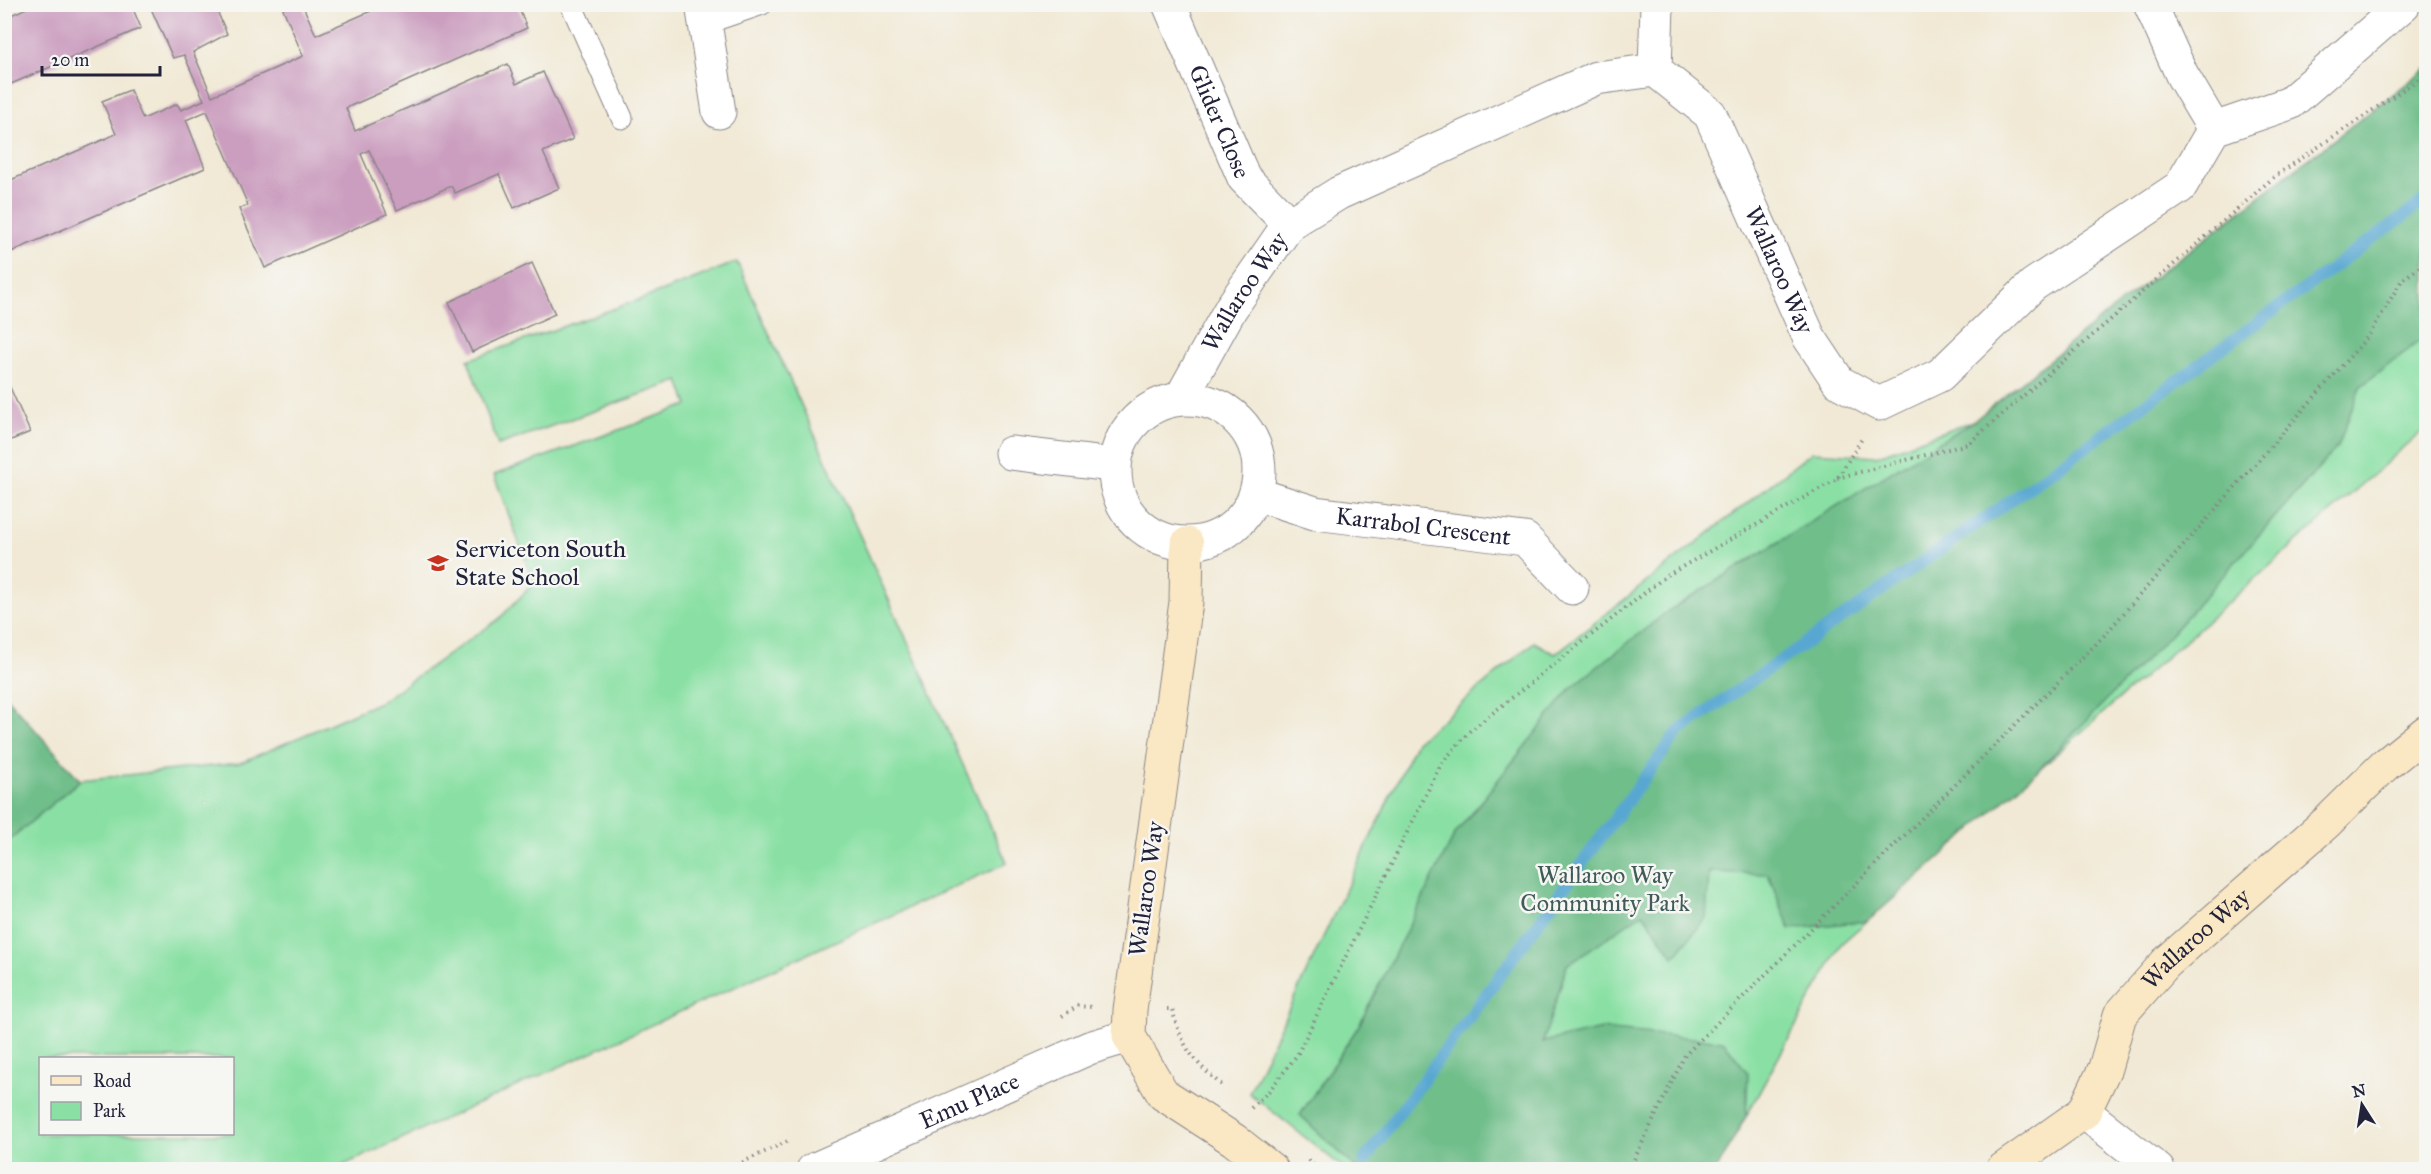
<svg xmlns="http://www.w3.org/2000/svg" width="2431" height="1174" font-family="'IM FELL Great Primer',serif">
<style>
.green{fill:#8ae0a4;stroke:#568170;stroke-width:1.5;fill-rule:evenodd}
.forest{fill:#6fbe8a;stroke:#487062;stroke-width:1.5}
.lines{fill:none;stroke-linecap:round;stroke-linejoin:round}
.stream{stroke:#59a7d2;stroke-width:12}
.building{fill:#cb9ebf}
.lane-casing{stroke:#8a8688;stroke-width:23}
.street-casing{stroke:#8a8688;stroke-width:35}
.secondary-casing{stroke:#8a8688;stroke-width:35}
.path{stroke:#8a8688;stroke-width:4;stroke-dasharray:1.5 4.5;stroke-linecap:butt}
.lane{stroke:#fff;stroke-width:21}
.street{stroke:#fff;stroke-width:33}
.secondary{stroke:#fae7c3;stroke-width:33}
.labels{text-anchor:middle;dominant-baseline:central;stroke-width:5;stroke-linejoin:round;paint-order:stroke}
.street-label{font-size:24px;fill:#22223b;stroke:#f6f6f2}
.poi-label{font-size:24px;fill:#22223b;stroke:#f6f6f2;text-anchor:start}
.park-label{font-size:24px;fill:#415b5a;stroke:#f6f6f2}
</style>
<rect width="100%" height="100%" fill="#f6f6f2"/>
<filter id="ink" filterUnits="userSpaceOnUse"><feTurbulence type="fractalNoise" baseFrequency=".0167" numOctaves="2"/><feDisplacementMap in="SourceGraphic" scale="12" xChannelSelector="R" yChannelSelector="G"/><feConvolveMatrix kernelMatrix="1 2 1 2 8 2 1 2 1" color-interpolation-filters="sRGB"/></filter>
<filter id="wash" filterUnits="userSpaceOnUse"><feTurbulence type="fractalNoise" baseFrequency=".008" numOctaves="4" result="noise"/><feDisplacementMap in="SourceGraphic" scale="24" xChannelSelector="R" yChannelSelector="G"/><feGaussianBlur stdDeviation="1.35" result="paint"/><feColorMatrix in="noise" values="0 0 0 0 0 0 0 0 0 0 0 0 0 0 0 0 0 1.4 0 .05"/><feComposite in="paint" operator="in"/></filter>
<g filter="url(#wash)">
<rect width="100%" height="100%" fill="#f1e9d5"/>
<g class="green">
<path d="M2426,69V428L1841,944L1717,1169H1345L1249,1093L1416,742L1534,642L1555,654L1812,452L1876,456L1975,420L2114,308Z"/>
<path d="M737,262L1007,863L335,1169L5,1170V844L80,780L240,763L380,702L499,619L534,583L494,475L688,405L679,381L498,445L468,360L650,296ZM40,1058H232V1134H40Z"/>
</g>
<g class="forest">
<path d="M2426,69V336L2360,387L2338,446L2172,633L2034,774L1868,921L1790,929L1768,874L1709,872L1706,918L1674,957L1643,913L1567,965L1543,1042L1602,1029L1723,1041L1748,1073L1746,1116L1717,1169H1357L1300,1115L1358,1027L1455,834L1572,687L1668,611L1975,420L2114,308Z"/>
<path d="M4,695L80,780L5,844H4Z"/>
</g>
<g class="lines">
<path class="stream" d="M1364,1161L1678,732L2053,471L2426,200"/>
</g>
<g id="blocks">
<g class="building">
<path d="M36,4H131L141,28L4,87V18Z"/>
<path d="M149,4H214L227,34L193,52L212,96L303,56L281,4H302L316,35L387,4H517L527,28L346,108L355,131L508,64L516,84L543,72L573,139L543,152L559,188L514,208L499,174L455,193L451,186L397,210L369,150L361,154L387,214L265,268L239,209L248,205L207,111L186,120L205,168L4,255V183L116,134L102,101L130,90L143,119L177,104L181,110L204,100L184,55L173,58Z"/>
<path d="M532,263L555,314L472,352L449,302Z"/>
<path d="M4,374L30,432L4,443Z"/>
</g>
</g>
</g>
<g filter="url(#ink)">
<use href="#blocks" fill-opacity="0" stroke="#8a8688" stroke-width="1.5"/>
<g class="lines">
<g class="lane-casing">
<g id="lane">
<path d="M571,4L622,118"/>
<path d="M706,23L762,4"/>
</g>
</g>
<g class="street-casing">
<g id="street">
<path d="M702,4L719,112"/>
<path id="s1" d="M1169,4L1244,178L1289,224"/>
<path d="M2150,4L2182,75L2214,129"/>
<path d="M1655,70L1657,4"/>
<path id="s2" d="M1181,398L1231,308L1289,224L1339,193L1596,78L1655,70L1710,114L1809,337L1839,382L1879,404L1940,375L2033,285L2180,187L2214,129L2290,103L2404,4"/>
<circle cx="1187" cy="471" r="72"/>
<path d="M1011,453L1113,465"/>
<path id="s3" d="M1256,494L1315,513L1525,539L1572,588"/>
<path d="M2084,1112L2158,1170"/>
<path id="s4" d="M813,1170L1089,1048L1129,1036"/>
</g>
</g>
<g class="secondary-casing">
<g id="secondary">
<path d="M1187,544L1186,602L1130,1010L1129,1036L1163,1094L1234,1140L1272,1170"/>
<path id="s5" d="M2002,1170L2084,1112L2105,1068L2120,1015L2166,963L2326,823L2385,765L2426,732"/>
</g>
</g>
<g class="path">
<path d="M1837,478L1968,444L2274,177L2426,74"/>
<path d="M1167,1009H1172C1183,1049 1192,1060 1223,1086"/>
<path d="M1062,1016L1078,1006L1091,1007"/>
<path d="M1251,1108L1269,1091L1297,1055L1441,764L1470,731L1666,576L1837,479L1863,437"/>
<path d="M1308,1160L1318,1170"/>
<path d="M726,1170L788,1141"/>
<path d="M1629,1170L1685,1055L2101,639L2369,335L2402,280L2426,262"/>
</g>
<use href="#lane" class="lane"/>
<use href="#street" class="street"/>
<use href="#secondary" class="secondary"/>
</g>
</g>
<defs>
<g id="school-bare" transform="scale(1.62)"><path d="M0-5L7-2L0 1L-7-2ZM-4 1L0 2.5L4 1V4Q0 6-4 4Z" fill="#c8321e" stroke="#f6f6f2" stroke-width="2.5" paint-order="stroke"/></g>
</defs>
<g fill-rule="evenodd">
<use href="#school-bare" x="438" y="563"/>
</g>
<g class="labels">
<g class="street-label">
<text stroke="none"><textPath href="#s1" startOffset="128">Glider Close</textPath></text>
<text stroke="none"><textPath href="#s2" startOffset="846">Wallaroo Way</textPath></text>
<text stroke="none"><textPath href="#s2" startOffset="124">Wallaroo Way</textPath></text>
<text stroke="none"><textPath href="#s3" startOffset="171">Karrabol Crescent</textPath></text>
<text transform="translate(1146 889) rotate(-82)">Wallaroo Way</text>
<text stroke="none"><textPath href="#s5" startOffset="312">Wallaroo Way</textPath></text>
<text stroke="none"><textPath href="#s4" startOffset="171">Emu Place</textPath></text>
</g>
<g class="poi-label">
<text x="455" y="549">Serviceton South<tspan x="455" dy="28">State School</tspan></text>
</g>
<g class="park-label">
<text x="1605" y="875">Wallaroo Way<tspan x="1605" dy="28">Community Park</tspan></text>
</g>
</g>
<rect width="2431" height="1174" fill="none" stroke="#f6f6f2" stroke-width="24"/>
<rect x="39" y="1057" width="195" height="78" fill="#f6f6f2" stroke="#a1a1a9" stroke-width="1.5"/>
<rect x="51" y="1076" width="30" height="9" fill="#fae7c3" stroke="#a1a1a9" stroke-width="1.5"/>
<text x="93" y="1087" font-size="18" fill="#22223b">Road</text>
<rect x="51" y="1102" width="30" height="18" fill="#8ae0a4" stroke="#a1a1a9" stroke-width="1.5"/>
<text x="93" y="1117" font-size="18" fill="#22223b">Park</text>
<g transform="translate(2362 1105) rotate(348)" stroke="#f6f6f2" stroke-width="4.5" paint-order="stroke">
<path d="M0-4.5L10 22L0 15L-10 22Z" fill="#22223b"/>
<text y="-9" font-size="16" font-weight="bold" text-anchor="middle" fill="#22223b">N</text>
</g>
<path d="M42 66v9h118v-9" fill="none" stroke="#22223b" stroke-width="3"/>
<text x="51" y="66" font-size="18" fill="#22223b" stroke="#f6f6f2" stroke-width="4.5" paint-order="stroke">20 m</text>
</svg>
